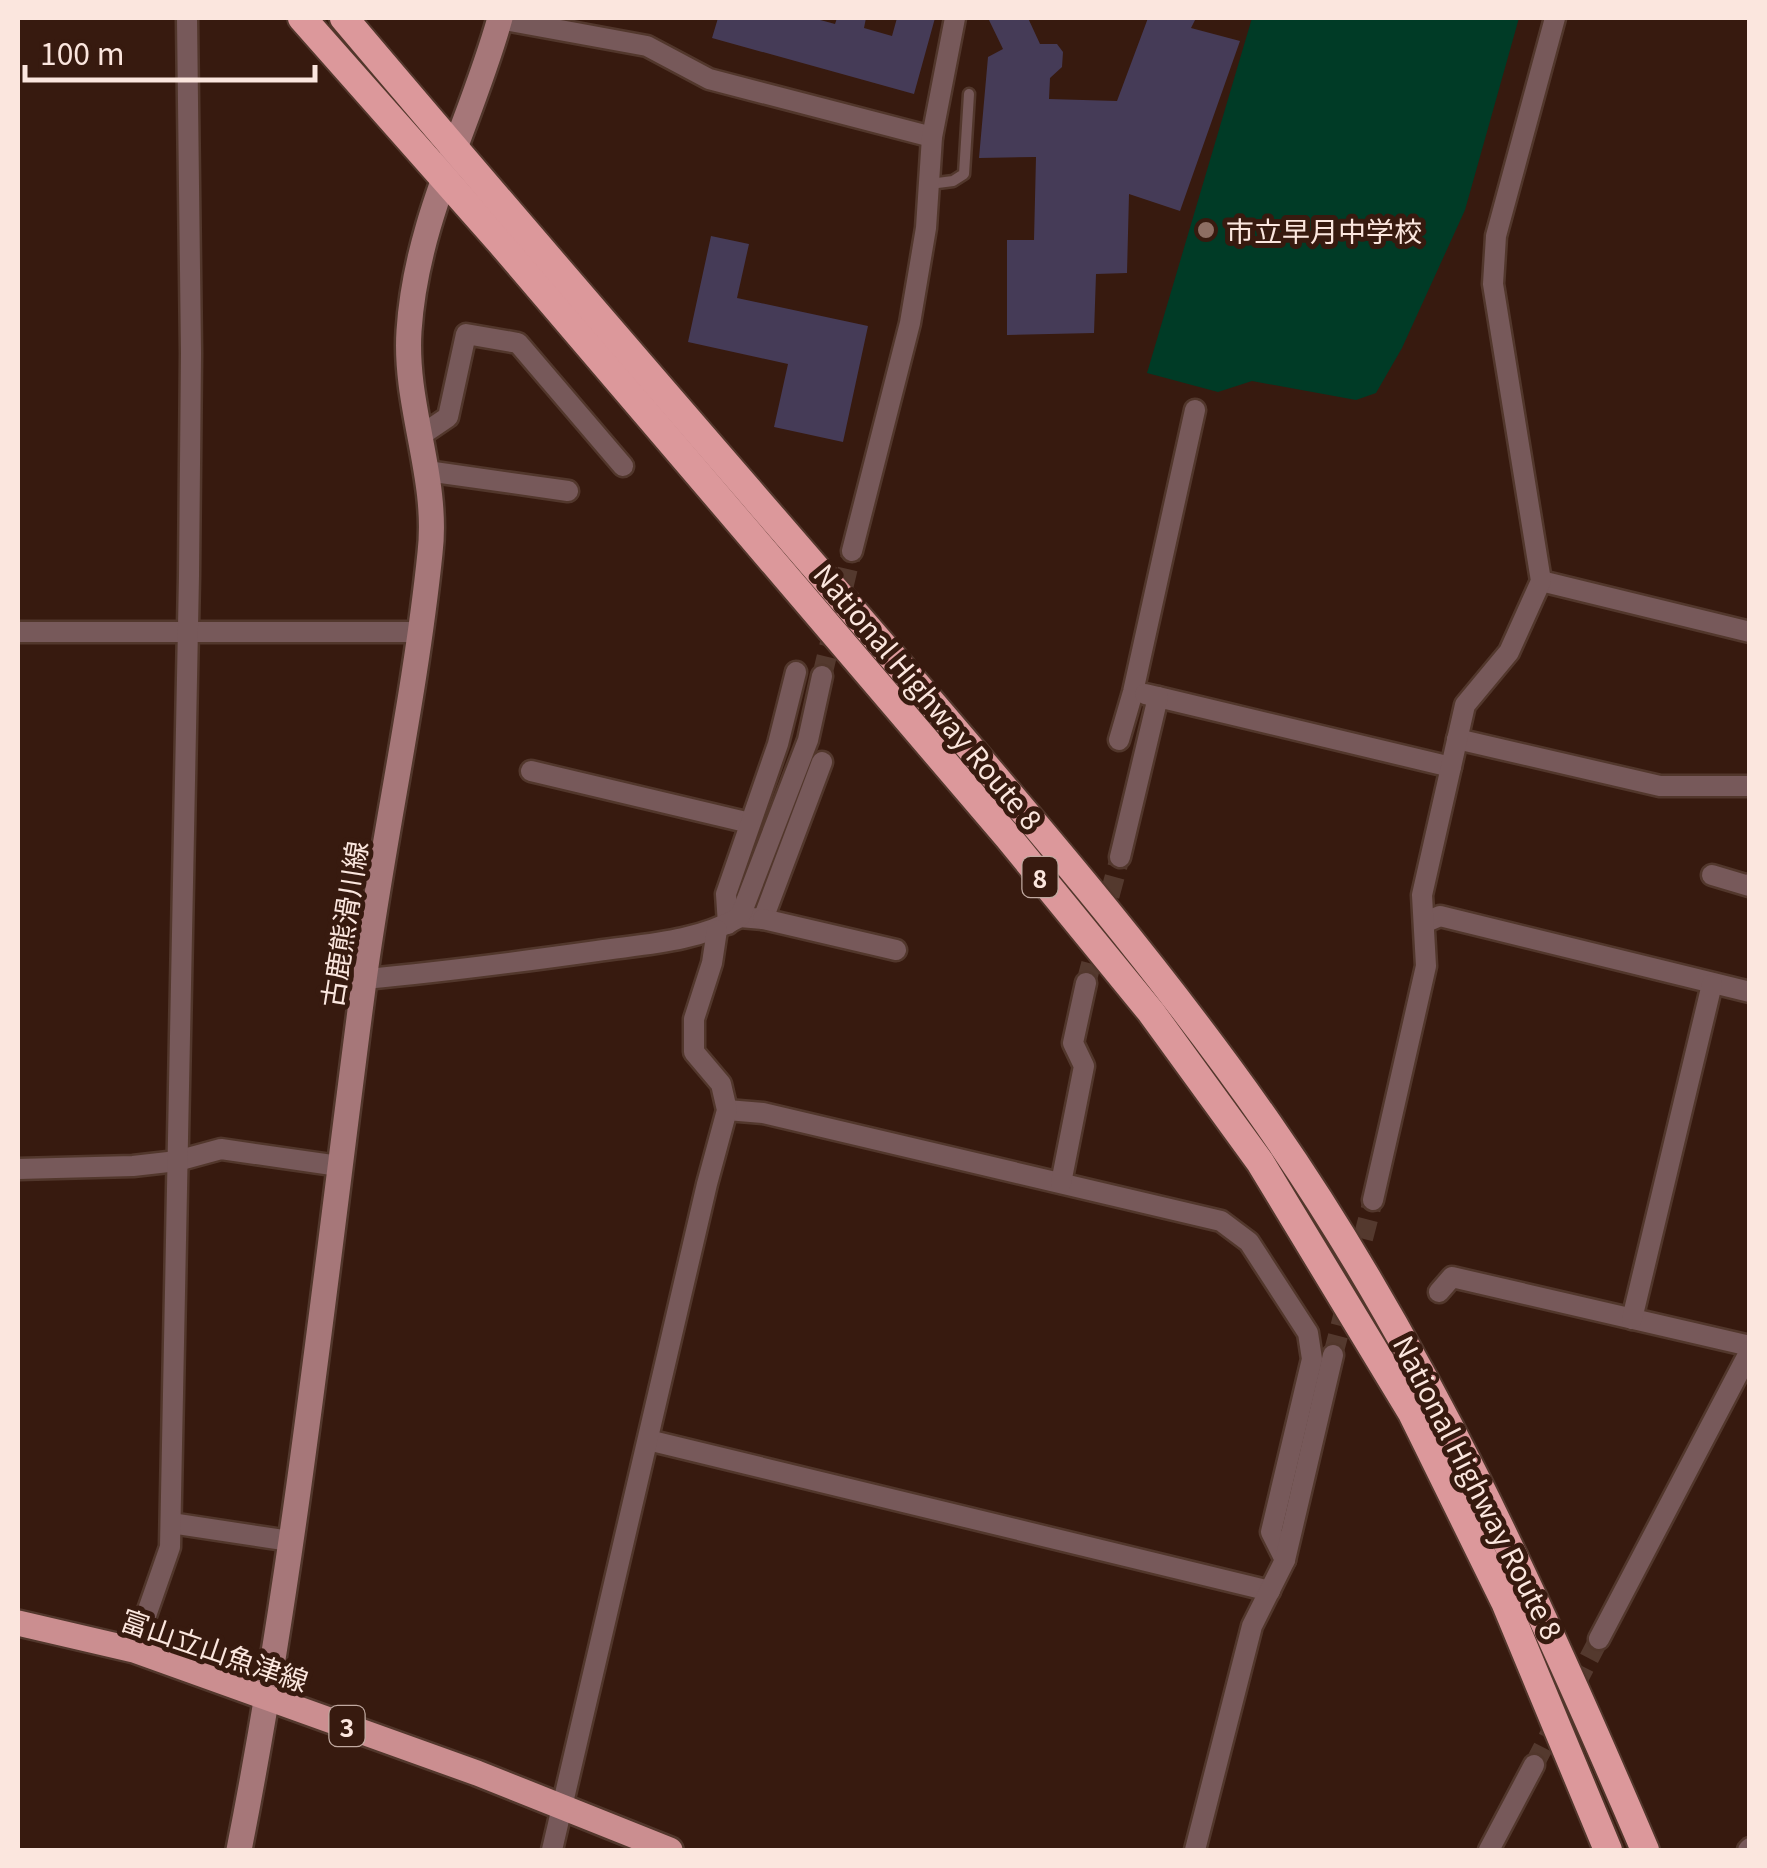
<svg xmlns="http://www.w3.org/2000/svg" width="1767" height="1868" font-family="Georgia,'Noto Sans JP',serif">
<style>
.green{fill:#003b26}
.building{fill:#453b57}
.lines{fill:none;stroke-linecap:round;stroke-linejoin:round}
.minor-tunnel{stroke:#54392e;stroke-width:20;stroke-dasharray:20 10;stroke-linecap:butt}
.service-casing{stroke:#52372c;stroke-width:15}
.minor-casing{stroke:#52372c;stroke-width:25}
.secondary-casing{stroke:#52372c;stroke-width:30}
.primary-casing{stroke:#52372c;stroke-width:30}
.trunk-casing{stroke:#52372c;stroke-width:32}
.service{stroke:#77595a;stroke-width:10}
.minor{stroke:#77595a;stroke-width:20}
.secondary{stroke:#a67779;stroke-width:25}
.primary{stroke:#cb8e90;stroke-width:25}
.trunk{stroke:#dc989b;stroke-width:28}
.education-dot{fill:#8d6e63;stroke:#371a0f;stroke-width:4}
.labels{text-anchor:middle;dominant-baseline:central;stroke-width:10;stroke-linejoin:round;paint-order:stroke}
.shield{fill:#371a0f;stroke:#c0a9a0;stroke-width:2.5}
.shield-label{font-size:25px;font-weight:bold;fill:#fbe6de}
.poi-label{font-size:28px;fill:#fbe6de;stroke:#371a0f;text-anchor:start}
.street-label{font-size:28px;fill:#fbe6de;stroke:#371a0f}
</style>
<rect width="100%" height="100%" fill="#371a0f"/>
<path class="green" d="M1252,18H1519L1465,210L1402,348L1376,393L1356,400L1252,381L1218,392L1147,373Z"/>
<g class="building">
<path d="M718,18H813L835,24L837,18H866L864,28L892,36L897,18H935L914,94L712,38Z"/>
<path d="M988,18H1028L1040,44H1057L1063,52L1062,67L1050,78L1049,99L1117,101L1148,18H1196L1191,28L1240,41L1180,211L1129,194L1127,273L1096,274L1094,333L1007,335V240H1034L1036,157L979,158L988,57L1003,49Z"/>
<path d="M711,236L749,244L737,298L868,326L843,442L774,427L788,364L688,342Z"/>
</g>
<g class="lines">
<g class="minor-tunnel">
<path d="M822,676L852,551"/>
<path d="M1086,983L1120,857"/>
<path d="M1333,1355L1373,1200"/>
<path d="M1534,1765L1599,1639"/>
</g>
<g class="service-casing">
<path id="service" d="M930,184L953,181L964,174L969,94"/>
</g>
<g class="minor-casing">
<g id="minor">
<path d="M500,19L647,46L709,79L932,137"/>
<path d="M420,436L448,417L466,334L518,343L623,466"/>
<path d="M427,471L568,491"/>
<path d="M852,551L910,323L926,228L932,137L955,18"/>
<path d="M1541,581L1750,632"/>
<path d="M18,632H420"/>
<path d="M1158,697L1451,767"/>
<path d="M1457,739L1660,786H1750"/>
<path d="M1119,740L1133,692L1195,410"/>
<path d="M531,771L750,823"/>
<path d="M1120,857L1158,697L1145,694"/>
<path d="M1712,875L1749,886L1750,884"/>
<path d="M740,917L763,919L822,762"/>
<path d="M763,919L896,950"/>
<path d="M1426,922L1440,916L1750,992"/>
<path d="M728,924L726,894L778,744L796,672"/>
<path d="M364,979C442,972 519,962 597,951C645,944 696,942 740,917L808,740L822,676"/>
<path d="M727,1110L763,1113L1221,1221L1249,1242L1308,1333L1312,1359L1271,1532L1285,1560"/>
<path d="M18,1169L133,1166L177,1161L221,1149L339,1166"/>
<path d="M1061,1183L1084,1066L1073,1043L1086,983"/>
<path d="M1373,1200L1426,966L1422,895L1465,705L1509,652L1541,581L1493,284L1496,236L1555,18"/>
<path d="M1439,1292L1452,1277L1750,1346"/>
<path d="M1632,1319L1712,984"/>
<path d="M648,1440L1270,1591"/>
<path d="M171,1523L290,1541"/>
<path d="M1599,1639L1750,1351"/>
<path d="M134,1650L170,1547L189,576L191,353L187,18"/>
<path d="M552,1850L707,1184L727,1110L721,1084L694,1052V1019L712,963L717,930"/>
<path d="M1195,1850L1252,1626L1285,1560L1333,1355"/>
<path d="M1489,1850L1534,1765"/>
<path d="M1748,1850L1750,1848"/>
</g>
</g>
<g class="secondary-casing">
<path id="secondary" d="M239,1850C295,1566 325,1276 363,988C382,843 415,699 430,553C439,478 404,406 409,331C416,219 471,123 500,18"/>
</g>
<g class="primary-casing">
<path id="primary" d="M18,1623L134,1650L477,1773L670,1850"/>
</g>
<g class="trunk-casing">
<g id="trunk">
<path d="M302,18L501,243L1008,837L1151,1012L1260,1162L1412,1413L1505,1602L1608,1850"/>
<path d="M344,18C522,229 704,438 884,647C1017,803 1152,957 1269,1125C1425,1349 1538,1600 1645,1850"/>
</g>
</g>
<use href="#service" class="service"/>
<use href="#minor" class="minor"/>
<use href="#secondary" class="secondary"/>
<use href="#primary" class="primary"/>
<use href="#trunk" class="trunk"/>
</g>
<circle class="education-dot" cx="1206" cy="230" r="10"/>
<g class="labels">
<g class="shield">
<rect x="1022.5" y="857" width="35" height="40" rx="8"/>
<rect x="329.5" y="1706" width="35" height="40" rx="8"/>
</g>
<g class="shield-label">
<text x="1040" y="877">8</text>
<text x="347" y="1726">3</text>
</g>
<g class="poi-label">
<text x="1226" y="230">市立早月中学校</text>
</g>
<g class="street-label">
<text transform="translate(929 696) rotate(50)">National Highway Route 8</text>
<text transform="translate(343 924) rotate(-81)">古鹿熊滑川線</text>
<text transform="translate(1479 1487) rotate(63)">National Highway Route 8</text>
<text transform="translate(215 1649) rotate(19)">富山立山魚津線</text>
</g>
</g>
<rect width="1767" height="1868" fill="none" stroke="#fbe6de" stroke-width="40"/>
<path d="M25 65v15h290v-15" fill="none" stroke="#fbe6de" stroke-width="5"/>
<text x="40" y="65" font-size="30" fill="#fbe6de" stroke="#371a0f" stroke-width="8" paint-order="stroke">100 m</text>
</svg>
